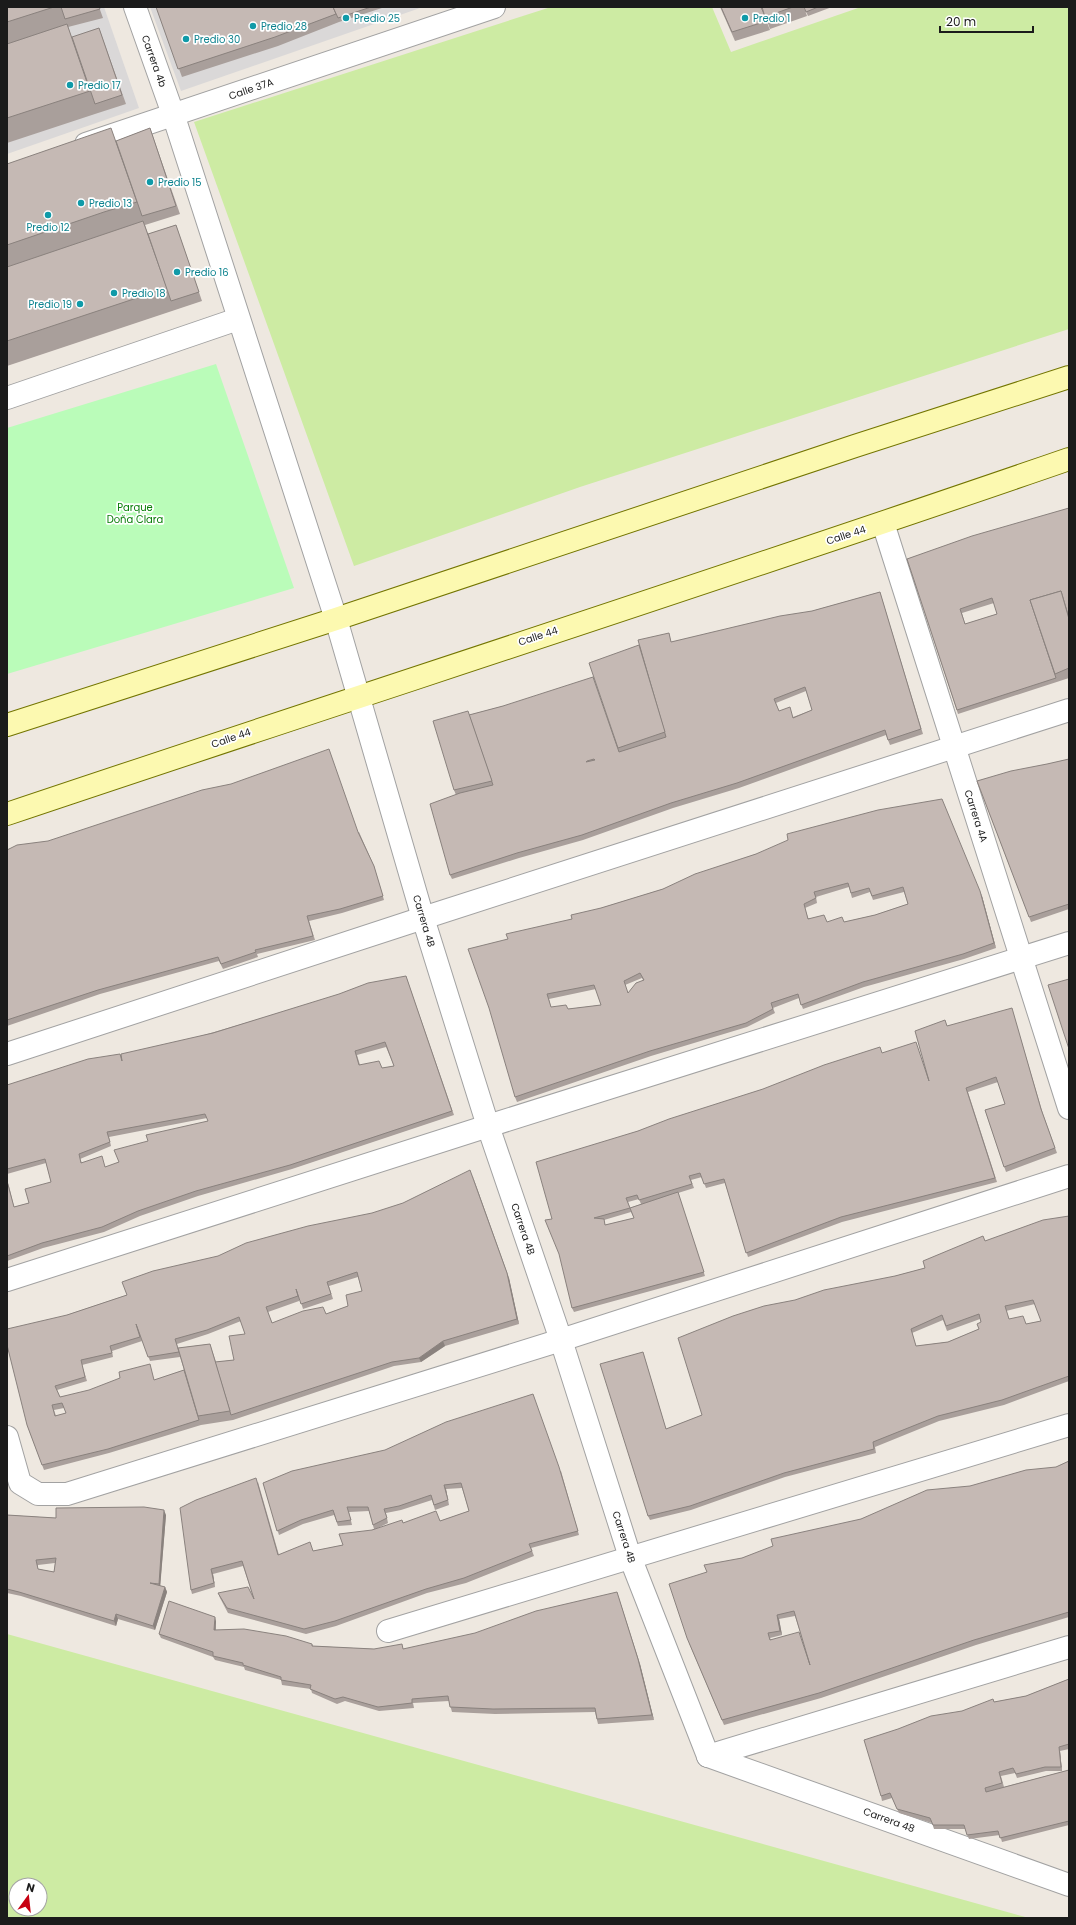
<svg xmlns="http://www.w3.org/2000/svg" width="1076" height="1925" font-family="Poppins,sans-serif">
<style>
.residential{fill:#dad8d8}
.grass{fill:#cdeba3;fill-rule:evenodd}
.park{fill:#bafcb9}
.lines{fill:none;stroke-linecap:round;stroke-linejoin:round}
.minor-casing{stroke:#a2a2a2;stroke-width:24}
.secondary-casing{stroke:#737500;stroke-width:24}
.minor{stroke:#fff;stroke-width:22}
.secondary{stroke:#fcf9b0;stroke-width:22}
.wall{fill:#a99f9b;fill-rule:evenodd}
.shaded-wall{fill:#8a827e}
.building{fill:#c5b9b4;stroke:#8a827e;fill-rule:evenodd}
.culture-dot{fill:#0f9aa8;stroke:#fff;stroke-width:1.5}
.labels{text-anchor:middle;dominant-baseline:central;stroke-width:3.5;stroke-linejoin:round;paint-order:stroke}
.culture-label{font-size:10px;fill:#0d838f;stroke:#fff;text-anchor:start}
.street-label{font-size:10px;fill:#1b1b1b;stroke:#fff}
.park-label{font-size:10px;fill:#077d06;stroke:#fff}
</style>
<rect width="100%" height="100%" fill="#eee8e0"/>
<g class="residential">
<path d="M7,7H104L139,108L7,154Z"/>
<path d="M150,7H423L181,91Z"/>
</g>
<g class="grass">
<path d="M551,7H712L731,52L861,7H1069V329L580,487L354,566L194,122Z"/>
<path d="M7,1634L1029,1918H7ZM16,1885H40V1909H16Z"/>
</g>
<path class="park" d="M216,364L294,588L7,674V428Z"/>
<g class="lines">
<g class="minor-casing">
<g id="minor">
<path d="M135,7L173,114L336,619L423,918L488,1126L561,1340L630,1557L708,1756"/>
<path d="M86,144L494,7"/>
<path d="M7,398L238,319"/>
<path d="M883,523L1069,1108"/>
<path d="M7,1054L423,918L1069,710"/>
<path d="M7,1280L488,1126L1069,943"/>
<path d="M7,1437L20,1483L38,1494H67L561,1340L1069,1176"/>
<path d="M388,1631L1069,1425"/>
<path d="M708,1756L1069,1885"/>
<path d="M708,1756L1069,1647"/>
</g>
</g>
<g class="secondary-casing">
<g id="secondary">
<path d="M7,725L336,619L855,446L1069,377"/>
<path d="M7,814C361,695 716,581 1069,459"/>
</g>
</g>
<use href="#minor" class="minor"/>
<use href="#secondary" class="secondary"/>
</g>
<g class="wall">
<path d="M7,7H99L103,18L68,27L72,38L99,28L126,104L98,113V112V113L7,143Z"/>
<path d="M156,7H385L339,22L278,46L182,77Z"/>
<path d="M720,7H761L770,30L735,41Z"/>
<path d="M762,7H804L807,16L770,29Z"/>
<path d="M804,7H832L808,16Z"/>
<path d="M150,128L180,214L145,225L148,234L176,225L202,301L7,366V164L116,141Z"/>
<path d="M1069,508V678L958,714L907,559ZM994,603L997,614L965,624L962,613Z"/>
<path d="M880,592L923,734L890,745L886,735L739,788L673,808L583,840L519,858L452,879L450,875L456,795L454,790L469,715L503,706L614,737L639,645L669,633L671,642L812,611ZM806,691L812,710L793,717L779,711L776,703Z"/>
<path d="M1069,759V909L1031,922L977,781Z"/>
<path d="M359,832L374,866L384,900L342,913L309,921L315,940L257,954L258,957L223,969L219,961L100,994L7,1026V850Z"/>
<path d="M756,854L982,896L996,948L964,959L864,987L803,1009L799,998L773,1008L775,1013L747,1027L651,1056L517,1102L515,1097L508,939L572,919L601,908L663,889ZM849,887L852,898L870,892L873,900L904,892L908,904L875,915L844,922H827L808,918L805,908L817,903L816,897ZM642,978L643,980L628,993L625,985ZM596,989L601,1005L568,1009L551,1007L549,999Z"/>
<path d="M406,976L454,1115L292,1169L198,1196L140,1216L104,1232L43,1248L7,1261V1181L9,1186L14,1207L29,1203L51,1182L46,1163L7,1174V1085L122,1059ZM386,1047L394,1066L382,1068L360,1065L357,1055ZM207,1118L208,1121L148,1141L119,1162L106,1167L82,1163L80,1159L111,1146L109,1137Z"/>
<path d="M1013,1013L1043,1114L1057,1153L1006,1172L985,1110L1005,1104L998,1082L968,1092L997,1182L842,1222L748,1257L725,1183L706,1188L702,1177L691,1180L694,1188L678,1193L705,1276L574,1312L572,1308L552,1219L638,1131L882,1053L928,1077L947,1026ZM639,1199L641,1204L630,1208L628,1202ZM631,1212L634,1218L605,1225L604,1220Z"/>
<path d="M1069,1216V1381L1004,1405L939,1421L875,1447L876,1453L785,1477L691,1510L650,1520L648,1516L643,1352L666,1429L702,1415L895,1276L925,1268L985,1241ZM1035,1304L1041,1321L1026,1324L1009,1319L1006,1311ZM980,1319L981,1322L979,1329L948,1342L916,1346L912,1333L943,1320L947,1331Z"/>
<path d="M218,1256L509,1278L519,1324L445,1346L421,1362L394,1366L233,1420L201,1425L109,1453L44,1470L27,1425L67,1315L127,1295ZM358,1277L362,1291L348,1306L326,1314L272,1323L268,1312L299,1301V1296L303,1309L333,1299L329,1286ZM241,1321L245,1334L234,1360L216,1362L210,1344L178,1348L177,1344L208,1334ZM138,1328L150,1361L180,1357L184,1370L155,1380L60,1397L57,1390L87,1381L82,1365L113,1357L112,1351L142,1341ZM64,1408L66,1413L56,1416L54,1410Z"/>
<path d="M1069,1461V1617L976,1645L821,1698L724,1725L689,1643L707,1572L742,1558L861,1519L970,1486L1056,1467ZM795,1616L809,1661L771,1640L770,1638L782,1635L779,1619Z"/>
<path d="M561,1471L579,1535L531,1548L534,1556L466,1583L427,1593L336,1626L306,1634L228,1613L220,1598L218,1593L254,1599L243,1566L213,1574L215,1587L192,1594L191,1590L258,1482L279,1555L313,1551L343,1545L374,1529L369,1511L349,1512L352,1525L338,1526L334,1515L303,1524L279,1535L263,1483ZM462,1488L469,1511L440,1521L403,1523L376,1529L388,1523L386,1513L401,1510L432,1500L435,1510L449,1505L446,1489Z"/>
<path d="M7,1515L56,1518L166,1515L160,1586L165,1587L167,1592L155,1630L118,1619L116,1626L21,1596L7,1593ZM55,1563L54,1572L38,1569V1565Z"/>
<path d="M216,1621V1630L312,1644L313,1646L374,1649H404L640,1664L654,1720L598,1724L595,1712L495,1714L452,1712L449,1701L413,1703L414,1708L379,1711L345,1701L337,1704L312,1693L311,1689L282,1685L281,1680L245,1670L244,1667L215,1660L213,1657L161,1638L159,1634Z"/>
<path d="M1069,1679V1749L1060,1751L1062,1771H1046L1017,1778L1015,1773L1001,1776L1004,1787L1069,1770V1825L1002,1842L1000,1835L969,1839L965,1829H934L932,1823L899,1813L892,1798L882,1801L881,1796L962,1711L994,1702L1026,1696Z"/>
</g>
<g class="shaded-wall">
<path d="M980,891L982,896L996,948L994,943Z"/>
<path d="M472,1174L509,1278L519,1324L517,1319Z"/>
<path d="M443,1341L445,1346L421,1362L419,1358Z"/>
<path d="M444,1485L446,1489L449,1505L448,1500Z"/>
<path d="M164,1510L166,1515L160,1589L159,1584Z"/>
<path d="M211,1569L213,1574L215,1587L214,1583Z"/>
<path d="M165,1587L167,1592L155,1630L153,1626Z"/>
<path d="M617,1592L640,1664L654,1720L652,1715Z"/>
<path d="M116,1614L118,1619L116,1626L114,1621Z"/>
<path d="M777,1615L779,1619L782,1635L780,1631Z"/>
<path d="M215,1617L216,1621L215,1635L214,1630Z"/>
<path d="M1059,1747L1060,1751L1062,1771L1061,1767Z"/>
</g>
<g class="building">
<path d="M7,7H54L7,22Z"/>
<path d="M61,7H99L100,9L65,19Z"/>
<path d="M156,7H333L336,14L275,37L178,69Z"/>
<path d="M333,7H371L338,18Z"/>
<path d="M721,7H761L767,21L732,32Z"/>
<path d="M762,7H793L765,17Z"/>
<path d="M804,7H818L806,12Z"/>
<path d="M67,24L90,91L7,118V44Z"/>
<path d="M99,28L122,95L95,104L72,37Z"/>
<path d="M111,128L137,202L104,212L7,245V164Z"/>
<path d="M150,128L176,206L142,216L116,141Z"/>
<path d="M143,221L167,288L7,341V267Z"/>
<path d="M176,225L199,292L171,301L148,234Z"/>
<path d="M1069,508V618L1061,591L1030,600L1056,678L957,710L907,559L972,536ZM992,598L997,614L965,624L960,609Z"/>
<path d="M1061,591L1069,619V668L1055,674L1030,600Z"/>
<path d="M880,592L921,729L888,740L885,730L737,783L671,803L582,835L517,853L450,875L430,804L460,793L493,785L469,715L503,706L593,677L619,752L666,737L638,640L669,633L671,642L780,616L812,611ZM805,687L812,710L793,718L790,707L779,711L774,699ZM594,759L595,760L586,762L587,761Z"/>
<path d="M639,645L665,732L618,748L589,663Z"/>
<path d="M468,711L492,781L454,790L433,721Z"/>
<path d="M329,749L358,832L374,866L383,896L340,909L307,916L313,936L255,950L256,952L221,964L218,957L98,990L7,1020V850L17,845L48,841L202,790L231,784Z"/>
<path d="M1069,759V904L1029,917L977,781L1011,771L1047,764Z"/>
<path d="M942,799L980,891L994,943L963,954L863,982L801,1005L798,994L771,1003L773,1009L746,1023L650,1051L515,1097L489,1008L468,949L508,939L506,934L572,919L571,915L601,908L663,889L695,874L756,854L788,840L787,834L878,810ZM848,883L851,893L869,888L872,896L903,887L908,904L875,915L844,922L842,917L827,922L824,915L808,919L804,904L816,898L814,892ZM640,973L644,980L636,983L628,993L624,981ZM594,985L601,1005L568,1009L566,1005L551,1007L547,994Z"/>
<path d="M406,976L452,1111L290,1165L196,1191L138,1211L102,1227L42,1243L7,1256V1181L14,1207L29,1203L25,1189L51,1182L45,1159L7,1169V1085L88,1059L120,1054L122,1061L121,1054L213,1033L339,994L368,983ZM385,1042L394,1066L382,1068L379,1061L359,1065L355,1051ZM205,1114L208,1121L146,1135L148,1141L114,1150L119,1162L105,1167L102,1156L81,1163L79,1154L110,1142L107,1132Z"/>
<path d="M1069,979V1049L1048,985Z"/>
<path d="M1012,1008L1041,1109L1055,1148L1004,1167L985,1110L1005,1104L996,1077L966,1088L995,1178L841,1217L746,1253L724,1179L704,1184L700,1173L689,1176L692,1184L639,1200L637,1195L626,1198L630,1208L678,1192L704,1272L572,1308L559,1254L545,1220L552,1219L536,1162L638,1131L669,1119L763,1089L824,1065L880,1047L882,1053L916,1042L929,1081L915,1031L945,1020L947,1026ZM630,1208L634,1218L605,1225L604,1219L594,1218Z"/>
<path d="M470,1170L507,1273L517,1319L443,1341L419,1358L392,1362L231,1415L215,1362L234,1360L229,1336L245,1334L239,1317L207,1330L175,1339L179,1352L148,1357L136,1324L140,1337L110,1346L112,1353L81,1360L85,1377L55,1386L60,1397L89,1390L120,1378L119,1372L150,1364L154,1380L184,1370L199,1420L108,1449L42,1465L27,1425L7,1345V1329L67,1315L127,1295L122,1282L153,1271L218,1256L246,1243L308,1226L372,1213L403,1203ZM357,1272L362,1291L346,1295L348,1306L326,1314L323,1307L303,1311L272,1323L266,1307L298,1296L296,1289L301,1304L331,1294L327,1282ZM62,1403L66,1413L55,1416L52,1405Z"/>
<path d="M1069,1216V1376L1002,1400L938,1416L873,1442L874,1449L784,1473L690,1506L648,1516L600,1364L643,1352L666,1429L702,1415L678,1338L733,1316L764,1306L795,1300L824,1290L895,1276L925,1268L923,1261L983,1236L985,1241L1043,1220ZM1033,1300L1041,1321L1026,1324L1023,1316L1009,1319L1005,1306ZM979,1314L981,1322L977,1324L979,1329L948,1342L916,1346L911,1329L942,1315L946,1326Z"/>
<path d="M210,1344L230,1411L198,1416L178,1348Z"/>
<path d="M533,1394L559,1467L578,1531L529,1544L532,1551L464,1578L426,1589L335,1621L304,1629L227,1608L218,1593L248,1587L254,1599L242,1561L211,1569L214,1583L191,1590L180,1508L196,1500L256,1478L278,1555L310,1542L313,1551L343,1545L339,1534L372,1530L402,1520L403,1523L436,1511L440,1521L469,1511L461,1483L444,1485L448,1500L434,1505L431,1495L399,1506L384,1509L387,1518L373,1525L368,1507H347L351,1520L337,1522L333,1510L301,1520L277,1531L263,1483L292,1471L385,1450L446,1422Z"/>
<path d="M1069,1461V1612L974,1640L819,1693L722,1720L687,1638L669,1584L707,1572L704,1565L742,1558L773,1546L771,1539L861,1519L927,1490L970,1486L1026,1470L1056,1467ZM794,1611L810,1665L799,1632L770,1640L768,1633L780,1631L777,1615Z"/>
<path d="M144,1507L164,1510L159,1584L150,1583L165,1587L153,1626L116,1614L114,1621L19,1592L7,1589V1515L56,1518V1508ZM56,1558L54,1572L38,1569L36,1560Z"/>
<path d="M617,1592L638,1659L652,1715L597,1719L595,1708L493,1709L450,1707L448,1696L412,1699V1703L378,1707L343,1697L335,1699L310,1689L311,1685L281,1680V1677L243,1665V1663L213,1656V1652L159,1634L169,1601L215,1617L214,1630L244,1629L286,1636L312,1644V1646L374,1649L402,1644L403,1649L475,1633L536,1611Z"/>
<path d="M1069,1679V1744L1059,1747L1061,1767H1045L1016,1774L1013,1768L999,1772L1002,1783L985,1788L986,1792L1069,1770V1821L1000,1838L998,1831L967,1835L964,1825H933L930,1818L897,1809L890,1793L881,1796L864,1740L898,1729L931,1716L962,1711L993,1699L994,1702L1026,1696Z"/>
</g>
<g class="culture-dot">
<circle cx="346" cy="18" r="4"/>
<circle cx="745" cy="18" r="4"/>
<circle cx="253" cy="26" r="4"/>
<circle cx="186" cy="39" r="4"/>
<circle cx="70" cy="85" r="4"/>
<circle cx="150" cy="182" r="4"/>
<circle cx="81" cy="203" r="4"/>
<circle cx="48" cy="215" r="4"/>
<circle cx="177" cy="272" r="4"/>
<circle cx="114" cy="293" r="4"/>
<circle cx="80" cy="304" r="4"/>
</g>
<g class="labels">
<g class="culture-label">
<text x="354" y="18">Predio 25</text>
<text x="753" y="18">Predio 1</text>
<text x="261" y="26">Predio 28</text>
<text x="194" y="39">Predio 30</text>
<text x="78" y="85">Predio 17</text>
<text x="158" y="182">Predio 15</text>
<text x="89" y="203">Predio 13</text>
<text x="48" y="227" text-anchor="middle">Predio 12</text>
<text x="185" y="272">Predio 16</text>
<text x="122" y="293">Predio 18</text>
<text x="72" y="304" text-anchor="end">Predio 19</text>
</g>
<g class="street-label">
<text transform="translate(154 61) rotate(70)">Carrera 4b</text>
<text transform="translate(251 89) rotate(-19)">Calle 37A</text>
<text transform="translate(846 535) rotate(-18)">Calle 44</text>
<text transform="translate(538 636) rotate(-18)">Calle 44</text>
<text transform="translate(231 738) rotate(-19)">Calle 44</text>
<text transform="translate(976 816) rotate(72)">Carrera 4A</text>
<text transform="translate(424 921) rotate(73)">Carrera 4B</text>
<text transform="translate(523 1229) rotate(71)">Carrera 4B</text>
<text transform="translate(624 1537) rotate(72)">Carrera 4B</text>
<text transform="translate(889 1820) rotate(20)">Carrera 48</text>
</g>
<g class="park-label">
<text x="135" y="507">Parque<tspan x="135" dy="12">Doña Clara</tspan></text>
</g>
</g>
<rect width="1076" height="1925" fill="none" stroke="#1b1b1b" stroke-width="16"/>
<g transform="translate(28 1897) rotate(15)"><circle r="19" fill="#ffffff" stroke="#a4a4a4"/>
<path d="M0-3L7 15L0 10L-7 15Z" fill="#c70012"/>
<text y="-6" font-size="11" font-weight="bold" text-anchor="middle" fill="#1b1b1b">N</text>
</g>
<path d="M940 26v6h93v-6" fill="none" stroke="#1b1b1b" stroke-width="2"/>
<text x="946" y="26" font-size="12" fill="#1b1b1b" stroke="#ffffff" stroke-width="3" paint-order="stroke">20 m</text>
</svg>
